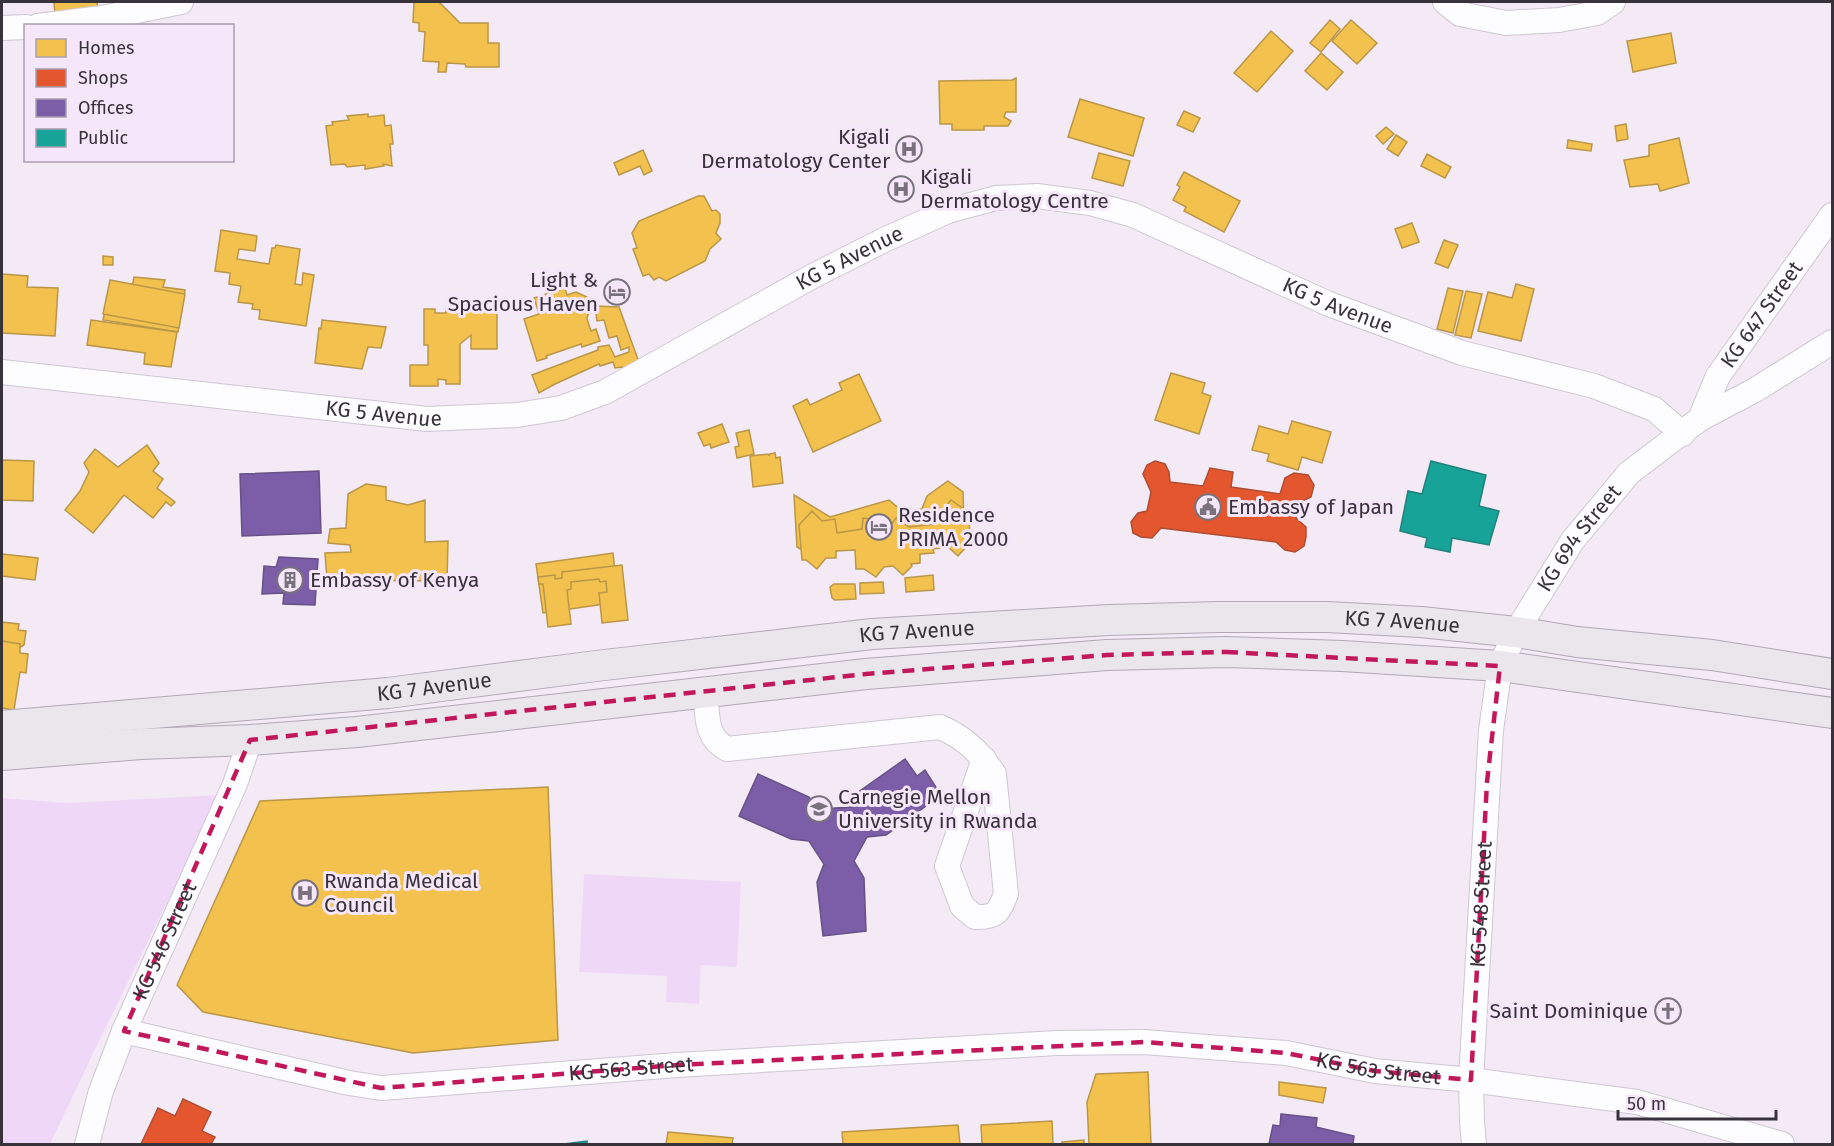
<svg xmlns="http://www.w3.org/2000/svg" width="1834" height="1146" font-family="'Fira Sans',sans-serif">
<style>
.green{fill:#efd8f7}
.homes{fill:#f2c14e;stroke:#ba9648;stroke-width:1.5}
.shops{fill:#e4572e;stroke:#b04c32;stroke-width:1.5}
.offices{fill:#7b5ea7;stroke:#675186;stroke-width:1.5}
.public{fill:#17a398;stroke:#21817c;stroke-width:1.5}
.lines{fill:none;stroke-linecap:round;stroke-linejoin:round}
.minor-casing{stroke:#cec7d1;stroke-width:26}
.major-casing{stroke:#b2a8b5;stroke-width:32}
.minor{stroke:#fdfcfe;stroke-width:24}
.major{stroke:#eae6ec;stroke-width:30}
.marked{fill:none;stroke:#c2185b;stroke-width:4.5;stroke-dasharray:12 8;stroke-linejoin:round}
.labels{text-anchor:middle;dominant-baseline:central;stroke-width:6;stroke-linejoin:round;paint-order:stroke}
.poi-label{font-size:21px;fill:#38323a;stroke:#f5e6fa;text-anchor:start}
.street-label{font-size:21px;fill:#38323a;stroke:#f5e6fa}
</style>
<rect width="100%" height="100%" fill="#f3eaf6"/>
<g class="green">
<path d="M220,795L98,1043L50,1144H2V798L68,803Z"/>
<path d="M584,874L741,882L737,967L701,965L699,1004L666,1002L667,976L579,972Z"/>
</g>
<g class="homes">
<path d="M54,2H97L98,10L55,14Z"/>
<path d="M414,2H439L460,23H488V43H499V67H466L465,64L447,63L446,72H438L439,62L423,61L425,32L419,31V23L413,22Z"/>
<path d="M1330,20L1340,29L1321,52L1310,43Z"/>
<path d="M1351,20L1377,43L1357,64L1332,41Z"/>
<path d="M1271,31L1293,51L1257,92L1234,73Z"/>
<path d="M1671,33L1676,63L1633,72L1627,41Z"/>
<path d="M1321,53L1343,72L1327,90L1305,71Z"/>
<path d="M1016,78V112H1006L1004,117L1011,121L1008,126H984V130H952V124H940L939,81L1012,80Z"/>
<path d="M1080,99L1144,118L1133,156L1068,137Z"/>
<path d="M1184,111L1200,118L1193,132L1177,125Z"/>
<path d="M368,114V117L384,115L385,126L391,125L393,144H390L392,166L383,164L384,166L365,169V165L347,167L345,164L331,165L326,126L333,125L332,122L349,120L347,116Z"/>
<path d="M1626,124L1628,139L1617,141L1615,126Z"/>
<path d="M1386,127L1394,134L1383,144L1376,136Z"/>
<path d="M1396,135L1407,142L1398,156L1387,149Z"/>
<path d="M1679,138L1689,183L1660,191L1658,184L1630,187L1624,160L1649,156V145Z"/>
<path d="M1568,140L1592,144L1591,151L1567,148Z"/>
<path d="M643,150L652,171L644,175L640,166L619,175L614,163Z"/>
<path d="M1099,153L1130,161L1123,186L1092,178Z"/>
<path d="M1427,154L1451,167L1445,178L1421,166Z"/>
<path d="M1184,172L1240,201L1224,232L1184,211L1186,207L1173,200L1180,187L1177,185Z"/>
<path d="M698,196H704L712,211L716,210L720,214V223L716,233L721,239L710,249L705,261L666,281L659,277L654,280L649,274L643,276L633,249L637,248L632,233L639,221Z"/>
<path d="M1412,223L1419,242L1402,248L1395,229Z"/>
<path d="M221,230L257,236L255,251L239,249L237,259L269,264L272,248H275L276,245L300,249L295,284L302,285L303,273L314,275L306,326L259,319L260,310L252,309L253,304L238,302L241,286L229,284L230,273L215,271Z"/>
<path d="M1444,240L1458,245L1448,268L1435,263Z"/>
<path d="M103,256L113,257V265H103Z"/>
<path d="M2,274L28,276L27,287L58,288L55,336L2,333Z"/>
<path d="M134,277L165,280L163,287L185,290L178,332L103,320L111,283L132,287Z"/>
<path d="M110,280L185,294L179,328L103,314Z"/>
<path d="M1516,284L1534,289L1521,341L1478,331L1488,292L1512,298Z"/>
<path d="M565,288L567,295L576,292L587,297L592,312L588,314L587,319L591,331L596,329L600,341L582,347L581,344L546,356L547,358L537,361L524,319L539,314L534,298Z"/>
<path d="M1448,288L1463,291L1453,333L1437,329Z"/>
<path d="M1466,291L1482,294L1471,338L1455,335Z"/>
<path d="M595,306L619,307L640,365L623,373L622,367L615,368L613,362L600,366L599,364L555,384L539,393L532,375L598,350V347L609,345L615,357L629,352V347L621,350L617,336L609,338L604,320L597,321Z"/>
<path d="M424,309H435V313H446V309H497V349H471V335L460,344V384H446V380L438,379V386H410V365H428V345H424Z"/>
<path d="M91,320L177,332L171,367L144,364L145,353L87,345Z"/>
<path d="M322,320L386,327L381,348L368,347L362,369L315,363L319,328L321,329Z"/>
<path d="M1171,373L1205,383L1202,393L1211,396L1199,434L1155,420Z"/>
<path d="M859,374L881,421L813,452L793,406L807,399L810,405L842,390L839,383Z"/>
<path d="M1292,421L1331,432L1322,463L1302,457L1298,470L1267,461L1269,454L1252,450L1259,426L1288,434Z"/>
<path d="M722,424L729,442L711,448L710,444L704,446L698,433Z"/>
<path d="M749,430L754,454L737,458L735,447L739,446L736,433Z"/>
<path d="M147,445L159,463L153,471L163,479L157,488L175,502L171,506L166,502L153,518L124,495L93,533L65,510L80,491L89,472L84,463L95,449L118,467Z"/>
<path d="M775,453L776,458L780,457L783,483L753,487L750,456L769,454V456L770,454Z"/>
<path d="M2,460L34,461L33,501L2,500Z"/>
<path d="M948,481L963,492L964,524L953,545L934,529L915,530L916,552L898,568L888,556L830,538L811,555L797,547L794,495L830,517L889,500L902,511L922,509L927,496Z"/>
<path d="M366,484L386,487V500L408,505L425,500V542L448,541L447,581L327,580L325,553L351,552L350,545L328,543L330,529L346,528L348,494Z"/>
<path d="M951,500L964,509H968L971,546H967L958,556L948,547L933,549L934,553L920,554V563L911,564L912,566L903,575L893,566L884,567L876,577L864,569H856L855,550L836,551V558H826L817,569L806,560H802L799,525L812,511L822,521L835,519L837,533L862,529L863,518L870,519L879,528H889L896,518L909,527L935,524L934,511L943,510Z"/>
<path d="M613,553L618,602L543,613L536,564Z"/>
<path d="M2,554L38,558L35,580L2,576Z"/>
<path d="M622,565L628,620L602,623L599,593L607,592L606,581L600,582L599,579L571,582V589L567,590L571,624L548,627L543,584H539L538,577L555,575V579L562,578V572Z"/>
<path d="M933,575L934,590L906,592L905,578Z"/>
<path d="M883,582L884,593L860,594V583Z"/>
<path d="M834,584H855L856,599L835,600L832,598L830,587Z"/>
<path d="M2,622L19,624L18,630L26,631L24,645L19,648L15,687L2,685Z"/>
<path d="M2,641L20,644V653L28,654L26,673L20,672L14,710L2,708Z"/>
<path d="M548,787L558,1040L413,1053L203,1012L177,985L260,801Z"/>
<path d="M1148,1072L1151,1144H1089L1087,1102L1096,1074Z"/>
<path d="M1279,1082L1326,1088L1323,1103L1279,1095Z"/>
<path d="M1052,1121L1053,1144H982L981,1125Z"/>
<path d="M958,1125L960,1144H843L842,1132Z"/>
<path d="M668,1132L733,1138L732,1144H666Z"/>
<path d="M1084,1140V1144H1062V1142Z"/>
</g>
<g class="shops">
<path d="M1155,461L1165,464L1169,472L1170,482L1203,486L1210,468L1233,472L1231,487L1280,494L1285,478L1294,473L1308,475L1314,485L1311,497L1300,502L1296,518L1306,527V537L1304,546L1295,552L1285,550L1276,542L1161,528L1152,538L1141,537L1133,533L1131,522L1138,513L1147,511L1151,492L1143,474L1147,465Z"/>
<path d="M183,1099L211,1112L202,1131L215,1137L211,1144H141L158,1108L175,1116Z"/>
</g>
<g class="offices">
<path d="M319,471L321,533L242,536L240,474Z"/>
<path d="M279,557L318,559L315,605L283,604L284,593L262,594L264,566L276,567Z"/>
<path d="M905,759L917,776L925,770L941,795L886,835L867,837L854,861L864,878L866,931L823,936L817,882L824,864L809,841L791,839L739,816L758,774L809,797L819,809L852,807L857,793Z"/>
<path d="M1281,1114L1317,1118L1316,1127L1354,1136L1353,1144H1269L1273,1125L1280,1126Z"/>
</g>
<g class="public">
<path d="M1431,461L1486,475L1479,506L1499,511L1489,545L1452,538L1450,552L1425,547L1427,538L1400,531L1408,491L1422,494Z"/>
<path d="M587,1141V1144H564Z"/>
</g>
<g class="lines">
<g class="minor-casing">
<g id="minor">
<path d="M1445,2L1460,14L1506,23L1559,20L1597,13L1613,2"/>
<path d="M38,26L102,18L181,2"/>
<path d="M2,28L26,27"/>
<path id="s1" d="M2,372L427,419L517,415L561,408L605,392L813,276L884,240L948,211L996,198L1037,196L1090,203L1133,215L1329,304L1462,353L1594,386L1654,409L1683,434"/>
<path id="s2" d="M1700,419L1718,376L1832,215"/>
<path d="M705,691C708,715 704,736 727,749L940,727C964,737 980,752 994,774L1006,894C999,912 996,918 975,917L962,906L947,866L984,759"/>
<path id="s3" d="M124,1031L349,1083L381,1088L677,1065L1057,1043L1144,1042L1286,1053L1375,1071L1471,1080L1637,1102L1782,1144"/>
<path id="s4" d="M87,1144L101,1091L124,1031L235,784L250,740"/>
<path id="s5" d="M1474,1144L1472,1121L1471,1080L1491,730L1500,666L1516,632L1573,540L1629,473L1700,419L1755,390L1832,342"/>
</g>
</g>
<g class="major-casing">
<g id="major">
<path id="s6" d="M2,726L388,693L596,666L872,634L1109,620L1219,617H1327L1421,622L1516,632L1577,642L1712,655L1832,674"/>
<path d="M2,755L141,744L250,740L357,732L866,674L1107,655L1226,652L1342,656L1500,666L1832,713"/>
</g>
</g>
<use href="#minor" class="minor"/>
<use href="#major" class="major"/>
</g>
<path class="marked" d="M1226,652L1500,666L1487,782L1471,1080L1375,1071L1286,1053L1144,1042L677,1065L381,1088L124,1031L250,740L866,674L1107,655Z"/>
<defs>
<g id="hospital-ring" transform="scale(1.35)"><circle r="9.5" fill="#f5e6fa" stroke="#79727c" stroke-width="1.5"/><path d="M-5-5h3v3.5h4V-5h3V5h-3V1.5h-4V5h-3Z" fill="#79727c"/></g>
<g id="hotel-ring" transform="scale(1.35)"><circle r="9.5" fill="#f5e6fa" stroke="#79727c" stroke-width="1.5"/><path d="M-6-4.5h1.5V1H6V5H4.5V3h-9V5H-6ZM-4 0a1.8 1.8 0 1 1 3.6 0ZM.5 0V-2.5h3Q6-2.5 6 0Z" fill="#79727c"/></g>
<g id="civic-ring" transform="scale(1.35)"><circle r="9.5" fill="#f5e6fa" stroke="#79727c" stroke-width="1.5"/><path d="M-.6-6.5H3V-4.5H.6V-3L4-1V1h2V6H-6V1h2V-1L-.6-3ZM-1.2 2.5V6h2.4V2.5Z" fill="#79727c"/></g>
<g id="building-ring" transform="scale(1.35)"><circle r="9.5" fill="#f5e6fa" stroke="#79727c" stroke-width="1.5"/><path d="M-4-6H4V6H1V3H-1V6H-4ZM-2.5-4.3h1.7v1.8h-1.7ZM.8-4.3h1.7v1.8H.8ZM-2.5-1h1.7V.8h-1.7ZM.8-1h1.7V.8H.8Z" fill="#79727c"/></g>
<g id="university-ring" transform="scale(1.35)"><circle r="9.5" fill="#f5e6fa" stroke="#79727c" stroke-width="1.5"/><path d="M0-5L7-2L0 1L-7-2ZM-4 1L0 2.5L4 1V4Q0 6-4 4Z" fill="#79727c"/></g>
<g id="church-ring" transform="scale(1.35)"><circle r="9.5" fill="#f5e6fa" stroke="#79727c" stroke-width="1.5"/><path d="M-1.2-6h2.4v3.5h3.3v2.4h-3.3V6h-2.4V-.1h-3.3v-2.4h3.3Z" fill="#79727c"/></g>
</defs>
<g fill-rule="evenodd">
<use href="#hospital-ring" x="909" y="149"/>
<use href="#hospital-ring" x="901" y="189"/>
<use href="#hotel-ring" x="617" y="292"/>
<use href="#civic-ring" x="1208" y="507"/>
<use href="#hotel-ring" x="879" y="527"/>
<use href="#building-ring" x="290" y="580"/>
<use href="#university-ring" x="819" y="809"/>
<use href="#hospital-ring" x="305" y="893"/>
<use href="#church-ring" x="1668" y="1011"/>
</g>
<g class="labels">
<g class="poi-label">
<text x="890" y="137" text-anchor="end">Kigali<tspan x="890" dy="24">Dermatology Center</tspan></text>
<text x="920" y="177">Kigali<tspan x="920" dy="24">Dermatology Centre</tspan></text>
<text x="598" y="280" text-anchor="end">Light &amp;<tspan x="598" dy="24">Spacious Haven</tspan></text>
<text x="1228" y="507">Embassy of Japan</text>
<text x="898" y="515">Residence<tspan x="898" dy="24">PRIMA 2000</tspan></text>
<text x="310" y="580">Embassy of Kenya</text>
<text x="838" y="797">Carnegie Mellon<tspan x="838" dy="24">University in Rwanda</tspan></text>
<text x="324" y="881">Rwanda Medical<tspan x="324" dy="24">Council</tspan></text>
<text x="1648" y="1011" text-anchor="end">Saint Dominique</text>
</g>
<g class="street-label">
<text stroke="none"><textPath href="#s1" startOffset="888">KG 5 Avenue</textPath></text>
<text stroke="none"><textPath href="#s1" startOffset="1410">KG 5 Avenue</textPath></text>
<text stroke="none"><textPath href="#s2" startOffset="122">KG 647 Street</textPath></text>
<text stroke="none"><textPath href="#s1" startOffset="384">KG 5 Avenue</textPath></text>
<text stroke="none"><textPath href="#s5" startOffset="630">KG 694 Street</textPath></text>
<text stroke="none"><textPath href="#s6" startOffset="1406">KG 7 Avenue</textPath></text>
<text stroke="none"><textPath href="#s6" startOffset="920">KG 7 Avenue</textPath></text>
<text stroke="none"><textPath href="#s6" startOffset="434">KG 7 Avenue</textPath></text>
<text stroke="none"><textPath href="#s5" startOffset="240">KG 548 Street</textPath></text>
<text stroke="none"><textPath href="#s4" startOffset="218">KG 546 Street</textPath></text>
<text stroke="none"><textPath href="#s3" startOffset="1264">KG 563 Street</textPath></text>
<text stroke="none"><textPath href="#s3" startOffset="514">KG 563 Street</textPath></text>
</g>
</g>
<rect width="1834" height="1146" fill="none" stroke="#38323a" stroke-width="6"/>
<rect x="24" y="24" width="210" height="138" fill="#f5e6fa" stroke="#a99ead" stroke-width="1.5"/>
<rect x="36" y="39" width="30" height="18" fill="#f2c14e" stroke="#a99ead" stroke-width="1.5"/>
<text x="78" y="54" font-size="18" fill="#38323a">Homes</text>
<rect x="36" y="69" width="30" height="18" fill="#e4572e" stroke="#a99ead" stroke-width="1.5"/>
<text x="78" y="84" font-size="18" fill="#38323a">Shops</text>
<rect x="36" y="99" width="30" height="18" fill="#7b5ea7" stroke="#a99ead" stroke-width="1.5"/>
<text x="78" y="114" font-size="18" fill="#38323a">Offices</text>
<rect x="36" y="129" width="30" height="18" fill="#17a398" stroke="#a99ead" stroke-width="1.5"/>
<text x="78" y="144" font-size="18" fill="#38323a">Public</text>
<path d="M1618 1110v9h158v-9" fill="none" stroke="#38323a" stroke-width="3"/>
<text x="1627" y="1110" font-size="18" fill="#38323a" stroke="#f5e6fa" stroke-width="4.5" paint-order="stroke">50 m</text>
</svg>
